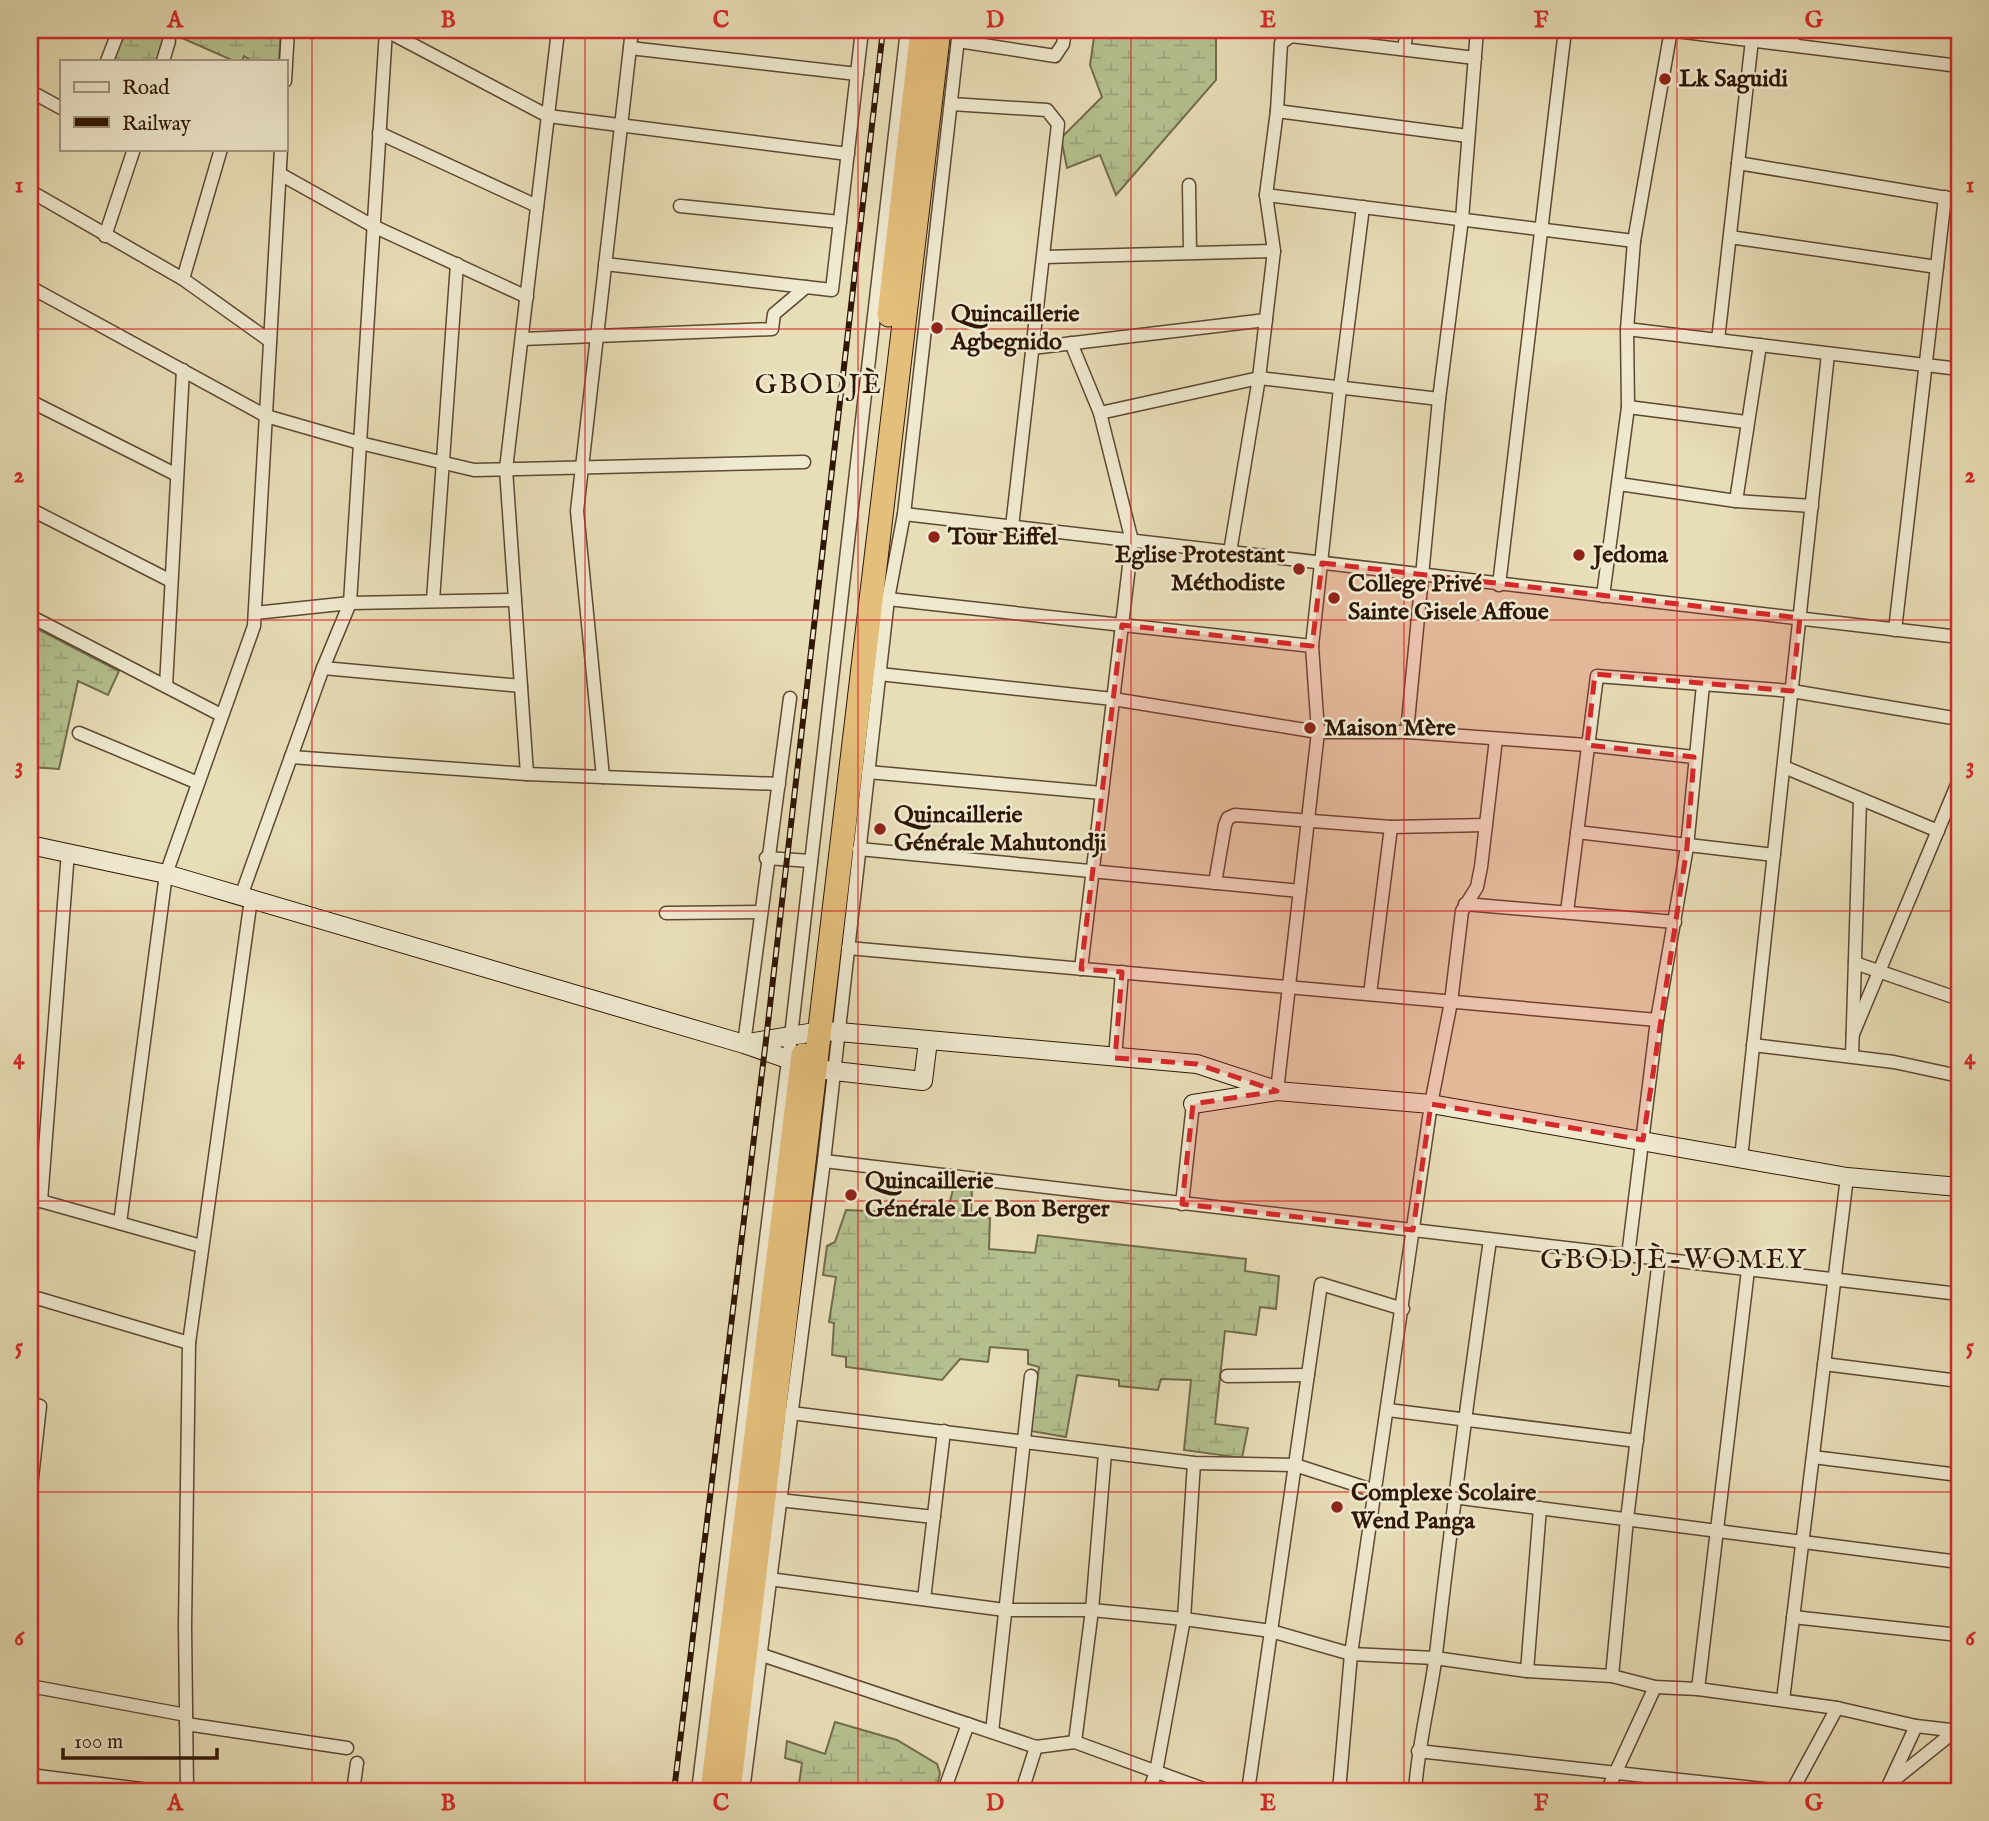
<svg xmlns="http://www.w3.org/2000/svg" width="1989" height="1821" font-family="'IM FELL English',serif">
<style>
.wetland{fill:url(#wetland-marsh);stroke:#726c4a;stroke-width:2}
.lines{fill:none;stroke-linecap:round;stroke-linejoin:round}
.street-casing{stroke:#5d4831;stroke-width:15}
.secondary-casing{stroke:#2f1705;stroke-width:20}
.highway-casing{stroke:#2f1705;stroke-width:25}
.street{stroke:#efe9d0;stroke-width:12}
.secondary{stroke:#efe9d0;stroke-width:18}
.highway{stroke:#e4be7b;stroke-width:23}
.rail-casing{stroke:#2f1705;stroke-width:6}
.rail{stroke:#efe9d0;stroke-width:3.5;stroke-dasharray:10;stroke-linecap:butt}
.marked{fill:#d62828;fill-opacity:0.2;stroke:#d62828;stroke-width:5;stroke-dasharray:14 9;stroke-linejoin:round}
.grid{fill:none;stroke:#d62828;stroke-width:2;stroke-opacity:0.55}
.poi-dot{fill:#8f2418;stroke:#efe9d0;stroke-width:2.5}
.labels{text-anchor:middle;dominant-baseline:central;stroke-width:5;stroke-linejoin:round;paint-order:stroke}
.poi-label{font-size:24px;font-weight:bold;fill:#2f1705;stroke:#efe9d0;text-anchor:start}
.quarter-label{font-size:28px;letter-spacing:2px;fill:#2f1705;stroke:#efe9d0}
.neatline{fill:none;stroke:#d62828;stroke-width:2.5}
.grid-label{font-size:23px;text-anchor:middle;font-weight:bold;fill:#d62828}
</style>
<defs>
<pattern id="wetland-marsh" width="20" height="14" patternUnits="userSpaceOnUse" patternTransform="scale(1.75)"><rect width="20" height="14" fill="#b4c18f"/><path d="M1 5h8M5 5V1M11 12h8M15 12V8" fill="none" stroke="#9ba57a"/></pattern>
</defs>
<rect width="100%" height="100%" fill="#e7ddb6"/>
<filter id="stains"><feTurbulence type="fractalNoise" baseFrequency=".00286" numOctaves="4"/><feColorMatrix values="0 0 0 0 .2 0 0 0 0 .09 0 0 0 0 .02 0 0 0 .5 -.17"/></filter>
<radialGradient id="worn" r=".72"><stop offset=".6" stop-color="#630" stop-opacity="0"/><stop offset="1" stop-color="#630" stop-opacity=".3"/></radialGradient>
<g class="wetland">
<path d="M152,30H281L279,61H251L244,56L242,61H234L173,34L161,61H112L123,32H150Z"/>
<path d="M1095,30H1219L1216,36V80L1116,195L1100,155L1067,168L1061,138L1102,97L1090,65Z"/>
<path d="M30,625L119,671L108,695L78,681L59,769L30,767L35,685L30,684Z"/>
<path d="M954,1186L972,1189L971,1214L990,1218L989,1249L1035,1253L1038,1235L1246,1259L1245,1271L1279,1276L1276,1309L1260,1307L1256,1335L1225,1331L1215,1424L1248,1428L1242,1458L1184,1450L1191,1380L1161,1379L1158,1390L1119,1386V1380L1077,1375L1066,1437L1031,1431L1039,1367L1028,1364V1350L990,1347L988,1362L960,1359L942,1380L846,1367V1357L832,1355L834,1323L829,1322L836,1277L823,1275L827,1246L835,1242L846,1210L920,1213L922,1207L948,1209Z"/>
<path d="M835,1722L897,1740L937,1764L940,1773L936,1791H798L802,1763L785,1758L787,1741L825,1754Z"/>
</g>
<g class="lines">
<g class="street-casing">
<g id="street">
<path d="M385,30L548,116L848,154"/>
<path d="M1668,30L1959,66"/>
<path d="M958,41L1055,56L1063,44L1065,30"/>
<path d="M1792,45L1794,30"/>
<path d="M630,48L857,74"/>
<path d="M1404,49L1407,30"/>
<path d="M30,52L33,30"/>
<path d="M107,61L119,30"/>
<path d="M163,61L169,41"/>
<path d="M285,81L288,30"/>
<path d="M30,91L61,108"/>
<path d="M951,104L1047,110L1058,124L1012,527"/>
<path d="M1277,111L1468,136"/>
<path d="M379,133L537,206"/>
<path d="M1738,163L1959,200"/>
<path d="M280,174L373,226L527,297"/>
<path d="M1189,185L1190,252"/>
<path d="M30,191L183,279L270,341"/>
<path d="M1266,195L1634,241"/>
<path d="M680,206L840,222"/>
<path d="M105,236L134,149"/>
<path d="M1730,237L1937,267"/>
<path d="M1044,257L1274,251"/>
<path d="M605,264L832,290L862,30"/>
<path d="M183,279L221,149"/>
<path d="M30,287L266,416L360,443L474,470L804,462"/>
<path d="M1627,329L1959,369"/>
<path d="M522,339L772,329L774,314L806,287"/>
<path d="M1718,340L1752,40"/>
<path d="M1071,343L1100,413L1132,541L1081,969"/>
<path d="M1032,348L1266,320"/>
<path d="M30,401L177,475"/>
<path d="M1628,407L1746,422"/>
<path d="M1100,413L1259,378L1439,399"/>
<path d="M1619,484L1736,501L1812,506"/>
<path d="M1736,501L1760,345"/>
<path d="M30,509L171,581"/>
<path d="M904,514L1959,637"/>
<path d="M1230,552L1259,378L1274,251L1266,195L1277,111L1281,43L1291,36L1475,58"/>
<path d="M1499,585L1565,30"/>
<path d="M1603,596L1628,407L1627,329L1634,241L1671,30"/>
<path d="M888,599L1312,646"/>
<path d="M433,600L457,264"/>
<path d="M255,613L350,603L515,600"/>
<path d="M30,616L221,715"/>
<path d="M1895,630L1945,197"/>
<path d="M323,668L521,686"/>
<path d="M879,674L1113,699L1318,732H1407L1587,745L1694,757"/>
<path d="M166,686L183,370"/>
<path d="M1407,732L1439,399L1462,219L1477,30"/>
<path d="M79,733L198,783"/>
<path d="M291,757L527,774L779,784"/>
<path d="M1784,767L1938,831"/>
<path d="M868,772L1102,793"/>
<path d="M527,774L506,469L558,31"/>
<path d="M603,777L577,511L632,30"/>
<path d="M1577,832L1774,855"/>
<path d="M859,849L1300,891"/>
<path d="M766,858L811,861"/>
<path d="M1215,883L1225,825L1228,818L1235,815L1391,827L1486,825"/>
<path d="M241,896L323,668L350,603L386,30"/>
<path d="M1465,904L1675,922"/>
<path d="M1567,912L1597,676L1792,691L1959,719"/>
<path d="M666,913L760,912"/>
<path d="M848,948L1657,1020"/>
<path d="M1855,963L1959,999"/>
<path d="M1370,994L1391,827"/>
<path d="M1853,1034L1959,780"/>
<path d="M744,1044L790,698"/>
<path d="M1753,1045L1894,1062L1959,1076"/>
<path d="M1852,1056L1860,799"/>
<path d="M1115,1058L1122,972"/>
<path d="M1277,1091L1318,732L1312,646L1340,388L1363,207"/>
<path d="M1741,1158L1828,354"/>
<path d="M824,1161L1959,1294"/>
<path d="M30,1198L201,1246"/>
<path d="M41,1201L68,852"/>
<path d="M1182,1204L1193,1104"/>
<path d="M120,1223L166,874L254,626L281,149"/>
<path d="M1628,1256L1657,1020L1687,847L1703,685"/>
<path d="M30,1296L189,1343"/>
<path d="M1824,1364L1959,1381"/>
<path d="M1227,1376L1308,1375"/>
<path d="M30,1403L40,1406L30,1496"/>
<path d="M1388,1410L1637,1441"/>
<path d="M791,1413L1194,1463L1295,1465L1375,1491"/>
<path d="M1813,1457L1959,1475"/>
<path d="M1453,1497L1959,1562"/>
<path d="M779,1500L934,1517"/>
<path d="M769,1579L1005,1610H1092L1184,1619L1271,1631L1351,1654L1435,1658L1527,1671L1612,1676L1655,1687L1698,1689L1837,1708L1916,1726L1959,1731"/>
<path d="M924,1599L944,1431"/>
<path d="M1793,1617L1959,1635"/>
<path d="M759,1654L1036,1747L1075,1742L1209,1791"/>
<path d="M1527,1671L1540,1508"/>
<path d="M1612,1676L1627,1519L1659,1259"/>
<path d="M30,1686L186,1715"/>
<path d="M1698,1689L1748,1270"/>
<path d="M1783,1700L1847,1177"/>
<path d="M186,1724L347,1748"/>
<path d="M992,1732L1031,1376"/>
<path d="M1075,1742L1092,1610L1105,1453"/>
<path d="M1418,1751L1781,1791"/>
<path d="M30,1775L157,1791"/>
<path d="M1890,1782L1916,1726"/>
<path d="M1889,1784L1955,1731"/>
<path d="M187,1791L185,1626L189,1343L251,899"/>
<path d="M353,1791L357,1763"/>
<path d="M698,1791L791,1036L907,30"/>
<path d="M743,1791L824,1161L888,599L904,514L959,30"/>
<path d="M944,1791L968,1724"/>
<path d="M1022,1791L1036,1747"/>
<path d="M1149,1791L1156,1772L1184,1619L1194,1463"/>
<path d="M1248,1791L1321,1284L1403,1309"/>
<path d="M1339,1791L1351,1654L1431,1104L1451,1002L1462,911L1477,887L1481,867L1496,739"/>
<path d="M1415,1791C1418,1745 1430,1700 1436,1654C1452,1516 1470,1378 1490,1240"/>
<path d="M1607,1791L1655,1687"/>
<path d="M1792,1791L1837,1708"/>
</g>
</g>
<g class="secondary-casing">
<g id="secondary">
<path d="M30,845L166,874L744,1044L817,1069L923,1081L928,1041"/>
<path d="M748,1043L821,1031L839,1032L1197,1064L1273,1089"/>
<path d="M1193,1104L1277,1091L1431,1104L1847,1177L1959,1187"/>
</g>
</g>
<g class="highway-casing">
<g id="highway">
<path d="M889,315L922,30"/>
<path d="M712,1791L803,1055"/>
<path d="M729,1791L939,30"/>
</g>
</g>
<use href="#street" class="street"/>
<use href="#secondary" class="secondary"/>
<use href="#highway" class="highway"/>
<g class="rail-casing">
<path id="rail" d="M674,1791L766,1040L883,30"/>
</g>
<use href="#rail" class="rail"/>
</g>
<path class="marked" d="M1322,563L1800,618L1792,691L1595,674L1587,745L1694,757L1687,847L1643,1140L1431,1104L1413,1230L1182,1204L1193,1104L1277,1091L1197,1064L1115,1058L1122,972L1081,969L1122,625L1312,646Z"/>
<path class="grid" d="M312,30V1791M585,30V1791M858,30V1791M1131,30V1791M1404,30V1791M1677,30V1791M30,329H1959M30,620H1959M30,911H1959M30,1201H1959M30,1492H1959"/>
<g class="poi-dot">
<circle cx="1665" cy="79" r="7"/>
<circle cx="937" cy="328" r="7"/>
<circle cx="934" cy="537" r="7"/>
<circle cx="1579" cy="555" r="7"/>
<circle cx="1299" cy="569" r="7"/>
<circle cx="1334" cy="598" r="7"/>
<circle cx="1310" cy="728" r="7"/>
<circle cx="880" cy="829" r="7"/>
<circle cx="851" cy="1195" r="7"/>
<circle cx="1337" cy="1507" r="7"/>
</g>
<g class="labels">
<g class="poi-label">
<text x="1679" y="79">Lk Saguidi</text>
<text x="951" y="314">Quincaillerie<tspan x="951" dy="28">Agbegnido</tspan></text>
<text x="948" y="537">Tour Eiffel</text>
<text x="1285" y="555" text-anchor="end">Eglise Protestant<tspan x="1285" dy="28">Méthodiste</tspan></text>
<text x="1593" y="555">Jedoma</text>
<text x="1348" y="584">College Privé<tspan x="1348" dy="28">Sainte Gisele Affoue</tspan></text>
<text x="1324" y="728">Maison Mère</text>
<text x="894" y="815">Quincaillerie<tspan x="894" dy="28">Générale Mahutondji</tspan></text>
<text x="865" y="1181">Quincaillerie<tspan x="865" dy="28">Générale Le Bon Berger</tspan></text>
<text x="1351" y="1493">Complexe Scolaire<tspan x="1351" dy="28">Wend Panga</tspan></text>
</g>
<g class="quarter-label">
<text x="819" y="385">GBODJÈ</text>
<text x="1674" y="1260">GBODJÈ-WOMEY</text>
</g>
</g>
<rect width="1989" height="1821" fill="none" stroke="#e7ddb6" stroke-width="77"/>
<rect x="60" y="60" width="228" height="91" fill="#efe9d0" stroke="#a2957f" stroke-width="2"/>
<rect x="74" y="82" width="35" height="10" fill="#efe9d0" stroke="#a2957f" stroke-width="2"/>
<text x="122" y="94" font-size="21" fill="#2f1705">Road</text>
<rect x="74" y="117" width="35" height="10" fill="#2f1705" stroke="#a2957f" stroke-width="2"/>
<text x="122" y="130" font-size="21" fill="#2f1705">Railway</text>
<path d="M63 1748v10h154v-10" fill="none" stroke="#2f1705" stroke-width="3.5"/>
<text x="74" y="1748" font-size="21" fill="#2f1705" stroke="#efe9d0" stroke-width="5" paint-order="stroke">100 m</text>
<rect x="38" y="38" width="1913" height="1745" class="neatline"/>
<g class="grid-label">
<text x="175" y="27">A</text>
<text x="448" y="27">B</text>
<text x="721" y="27">C</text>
<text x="995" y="27">D</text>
<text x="1268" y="27">E</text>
<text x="1541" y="27">F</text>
<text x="1814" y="27">G</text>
<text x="19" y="192">1</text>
<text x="1970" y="192">1</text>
<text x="19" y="482">2</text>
<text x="1970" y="482">2</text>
<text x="19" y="773">3</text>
<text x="1970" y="773">3</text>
<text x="19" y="1064">4</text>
<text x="1970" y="1064">4</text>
<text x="19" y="1354">5</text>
<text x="1970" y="1354">5</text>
<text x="19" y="1645">6</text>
<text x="1970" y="1645">6</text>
<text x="175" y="1810">A</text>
<text x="448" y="1810">B</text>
<text x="721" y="1810">C</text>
<text x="995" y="1810">D</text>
<text x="1268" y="1810">E</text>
<text x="1541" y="1810">F</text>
<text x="1814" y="1810">G</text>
</g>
<rect width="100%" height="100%" filter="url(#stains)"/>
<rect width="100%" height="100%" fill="url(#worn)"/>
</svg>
